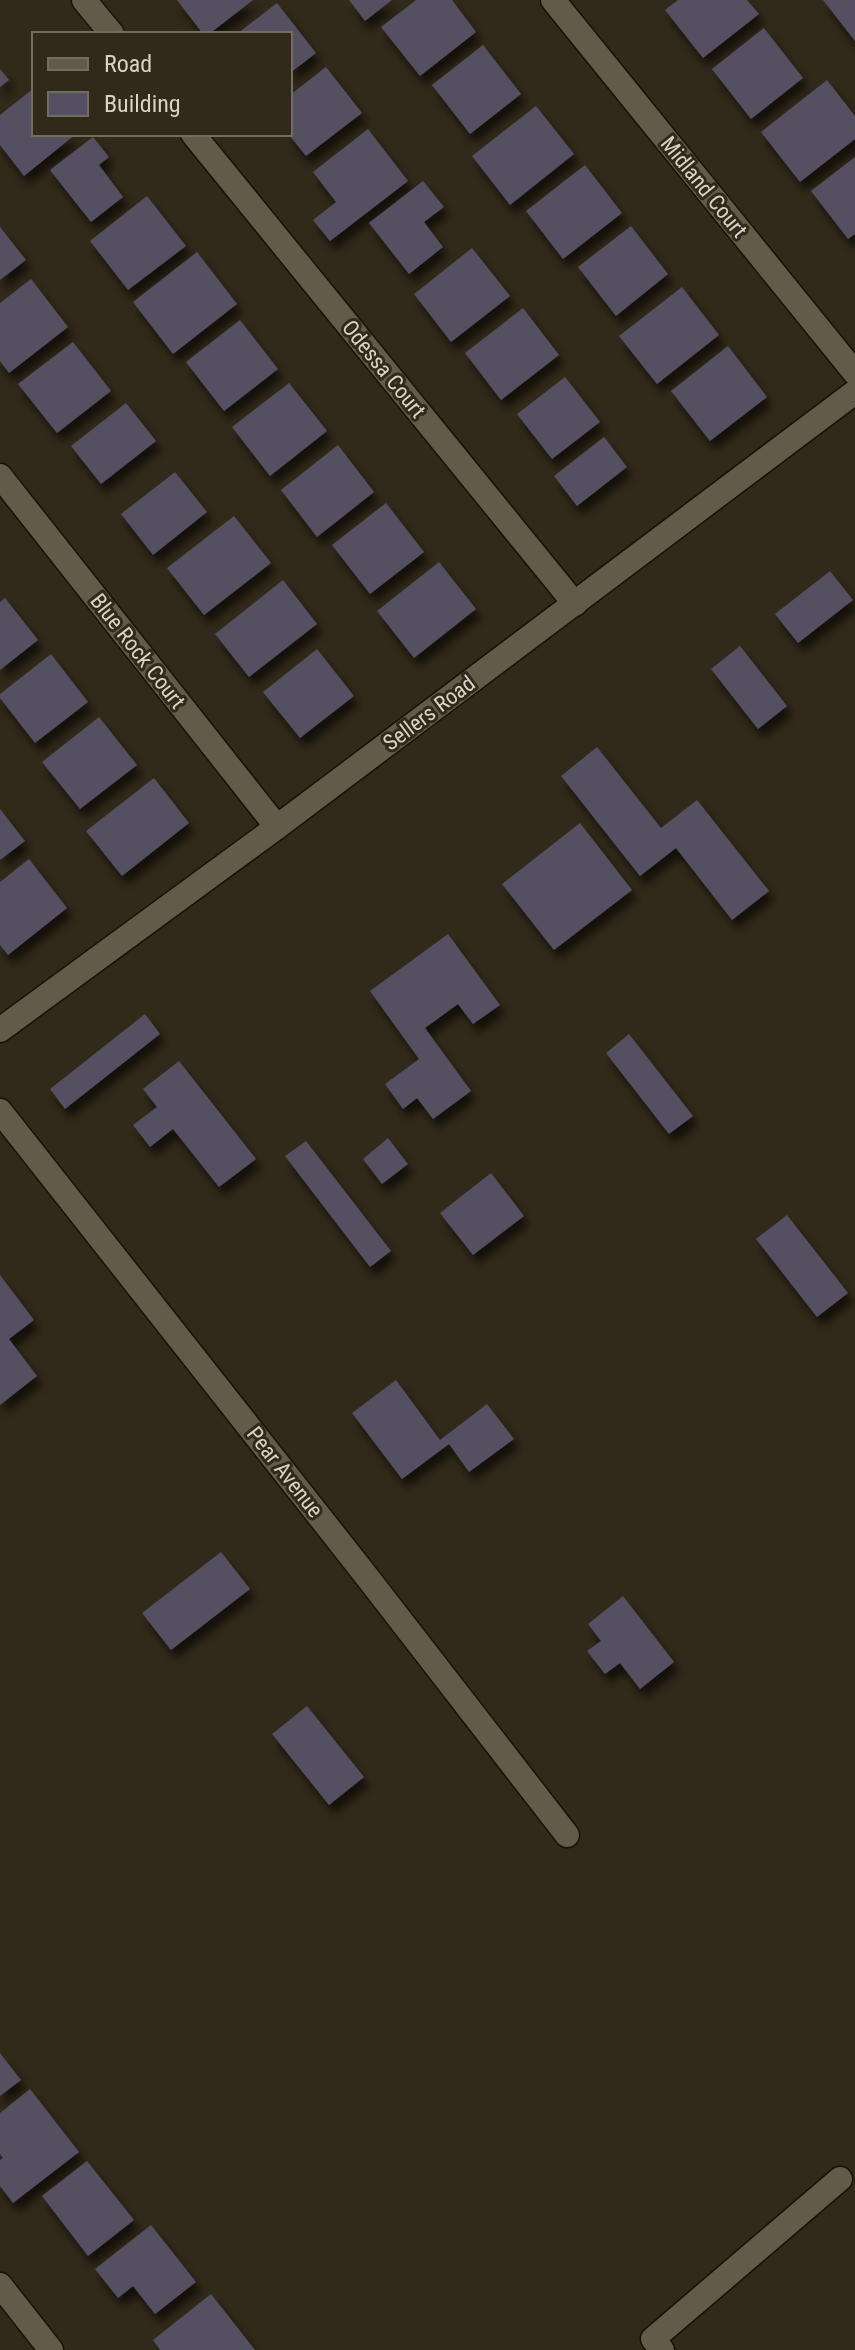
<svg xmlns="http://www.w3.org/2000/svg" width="855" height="2350" font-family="'Roboto Condensed',sans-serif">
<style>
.building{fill:#544f62;filter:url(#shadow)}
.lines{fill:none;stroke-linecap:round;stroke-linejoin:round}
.minor-casing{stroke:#191203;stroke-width:27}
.minor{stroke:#645a49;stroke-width:24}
.labels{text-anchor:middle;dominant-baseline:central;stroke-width:6;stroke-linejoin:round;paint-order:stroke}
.street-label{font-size:22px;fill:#d8d2c8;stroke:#312919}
</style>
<defs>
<filter id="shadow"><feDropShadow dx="5" dy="9" stdDeviation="4" flood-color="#0009"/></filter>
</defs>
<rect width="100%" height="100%" fill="#312919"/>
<g class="building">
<path d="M177,0H253L209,34H203Z"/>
<path d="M349,0H392L365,21Z"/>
<path d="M416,0H452L476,32L420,76L381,27Z"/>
<path d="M678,0H747L759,14L703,58L665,10Z"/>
<path d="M823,0H855V41Z"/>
<path d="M277,3L316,53L290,73V34H237Z"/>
<path d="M764,28L803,78L751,119L712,69Z"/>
<path d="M483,45L521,94L470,134L432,85Z"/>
<path d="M326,67L362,113L306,156L290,136V95Z"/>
<path d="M0,69L9,80L0,87Z"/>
<path d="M827,80L855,116V139L800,182L761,132Z"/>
<path d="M34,88V134H76L24,176L0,145V115Z"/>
<path d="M536,106L574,154L510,205L472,156Z"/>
<path d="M368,129L408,181L330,241L313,220L336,202L313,172Z"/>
<path d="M93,137L109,157L99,165L123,197L91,222L50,170Z"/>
<path d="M855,157V234L848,239L811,191Z"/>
<path d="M585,165L622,213L563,259L526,211Z"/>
<path d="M423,181L444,207L424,222L443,247L409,274L369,223Z"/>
<path d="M147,196L186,246L128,290L90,241Z"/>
<path d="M631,226L668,274L616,316L578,267Z"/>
<path d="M0,227L26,260L0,280Z"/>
<path d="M472,248L510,296L451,342L414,294Z"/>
<path d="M197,252L237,304L173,354L133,302Z"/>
<path d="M31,279L68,327L9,373L0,361V303Z"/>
<path d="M682,287L719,335L657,384L619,336Z"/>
<path d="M523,308L559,355L501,400L465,353Z"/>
<path d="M240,320L278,369L224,411L186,362Z"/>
<path d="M73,342L111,391L57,433L18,384Z"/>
<path d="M728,346L767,397L710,441L671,391Z"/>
<path d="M565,377L600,422L552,459L517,414Z"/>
<path d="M289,383L327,431L270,476L232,427Z"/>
<path d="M126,403L156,441L101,484L71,446Z"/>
<path d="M604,437L627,467L577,506L554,476Z"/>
<path d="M338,445L374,492L317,537L281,490Z"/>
<path d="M175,472L207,512L153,555L121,514Z"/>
<path d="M386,503L424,552L370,594L332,545Z"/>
<path d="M234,516L271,563L204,615L167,568Z"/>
<path d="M439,562L476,609L414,658L377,611Z"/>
<path d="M830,571L853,600L798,643L775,614Z"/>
<path d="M283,580L317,624L249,677L215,634Z"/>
<path d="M5,598L38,640L0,670V602Z"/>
<path d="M740,646L787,706L758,729L711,669Z"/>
<path d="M317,649L354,696L300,738L263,692Z"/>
<path d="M51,654L88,702L35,743L0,698V694Z"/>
<path d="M99,717L137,765L80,809L42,762Z"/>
<path d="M597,747L661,828L697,800L769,891L732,920L676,848L640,876L561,776Z"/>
<path d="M154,778L189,823L122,876L86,831Z"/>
<path d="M0,809L25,841L0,860Z"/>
<path d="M580,823L632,890L554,950L502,884Z"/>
<path d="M29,859L67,908L8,955L0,945V882Z"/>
<path d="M448,934L500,1005L473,1024L458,1004L425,1028L471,1091L433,1119L417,1098L403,1109L385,1084L419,1059L370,991Z"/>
<path d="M145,1014L160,1034L65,1109L50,1089Z"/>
<path d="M629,1034L693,1116L669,1134L606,1053Z"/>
<path d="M179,1061L256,1159L219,1187L173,1129L150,1147L133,1125L157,1107L143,1089Z"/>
<path d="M388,1138L408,1164L382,1184L363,1159Z"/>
<path d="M306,1141L391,1251L370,1267L285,1156Z"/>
<path d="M491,1173L524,1216L473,1255L440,1213Z"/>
<path d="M787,1215L848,1293L817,1317L756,1239Z"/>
<path d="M0,1275L34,1320L9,1339L37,1376L0,1405Z"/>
<path d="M396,1380L440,1440L487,1404L514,1439L469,1472L449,1444L402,1479L352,1413Z"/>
<path d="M221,1552L250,1589L171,1650L142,1613Z"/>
<path d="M623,1596L674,1662L640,1689L620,1663L605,1674L587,1651L601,1641L588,1624Z"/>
<path d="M307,1706L364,1777L329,1805L272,1734Z"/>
<path d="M0,2053L21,2080L0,2096Z"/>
<path d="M30,2089L79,2152L13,2203L0,2186V2160L3,2158L0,2154V2113Z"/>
<path d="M87,2161L134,2220L88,2256L42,2196Z"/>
<path d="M151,2225L196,2282L155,2314L133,2286L118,2298L95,2269Z"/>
<path d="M211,2294L255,2350H160L153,2340Z"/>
</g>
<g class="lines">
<g class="minor-casing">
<g id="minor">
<path d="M84,0L112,34"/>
<path d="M553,0L855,373"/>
<path d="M193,134L575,604"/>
<path d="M0,476L277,827"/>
<path d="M0,1030L277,827L855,392"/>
<path d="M0,1111L364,1573L567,1835"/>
<path d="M0,2285L51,2350"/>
<path d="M662,2350L653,2339L840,2179"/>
</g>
</g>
<use href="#minor" class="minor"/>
</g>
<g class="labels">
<g class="street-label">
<text transform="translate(704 187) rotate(51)">Midland Court</text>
<text transform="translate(384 369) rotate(51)">Odessa Court</text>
<text transform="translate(138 651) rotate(52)">Blue Rock Court</text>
<text transform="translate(429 713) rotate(-37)">Sellers Road</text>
<text transform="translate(285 1472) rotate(52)">Pear Avenue</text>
</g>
</g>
<rect x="32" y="32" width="260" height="104" fill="#312919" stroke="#746d5f" stroke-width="2"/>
<rect x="48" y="58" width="40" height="12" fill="#645a49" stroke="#746d5f" stroke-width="2"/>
<text x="104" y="72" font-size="24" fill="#d8d2c8">Road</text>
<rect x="48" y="92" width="40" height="24" fill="#544f62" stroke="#746d5f" stroke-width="2"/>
<text x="104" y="112" font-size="24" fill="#d8d2c8">Building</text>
</svg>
